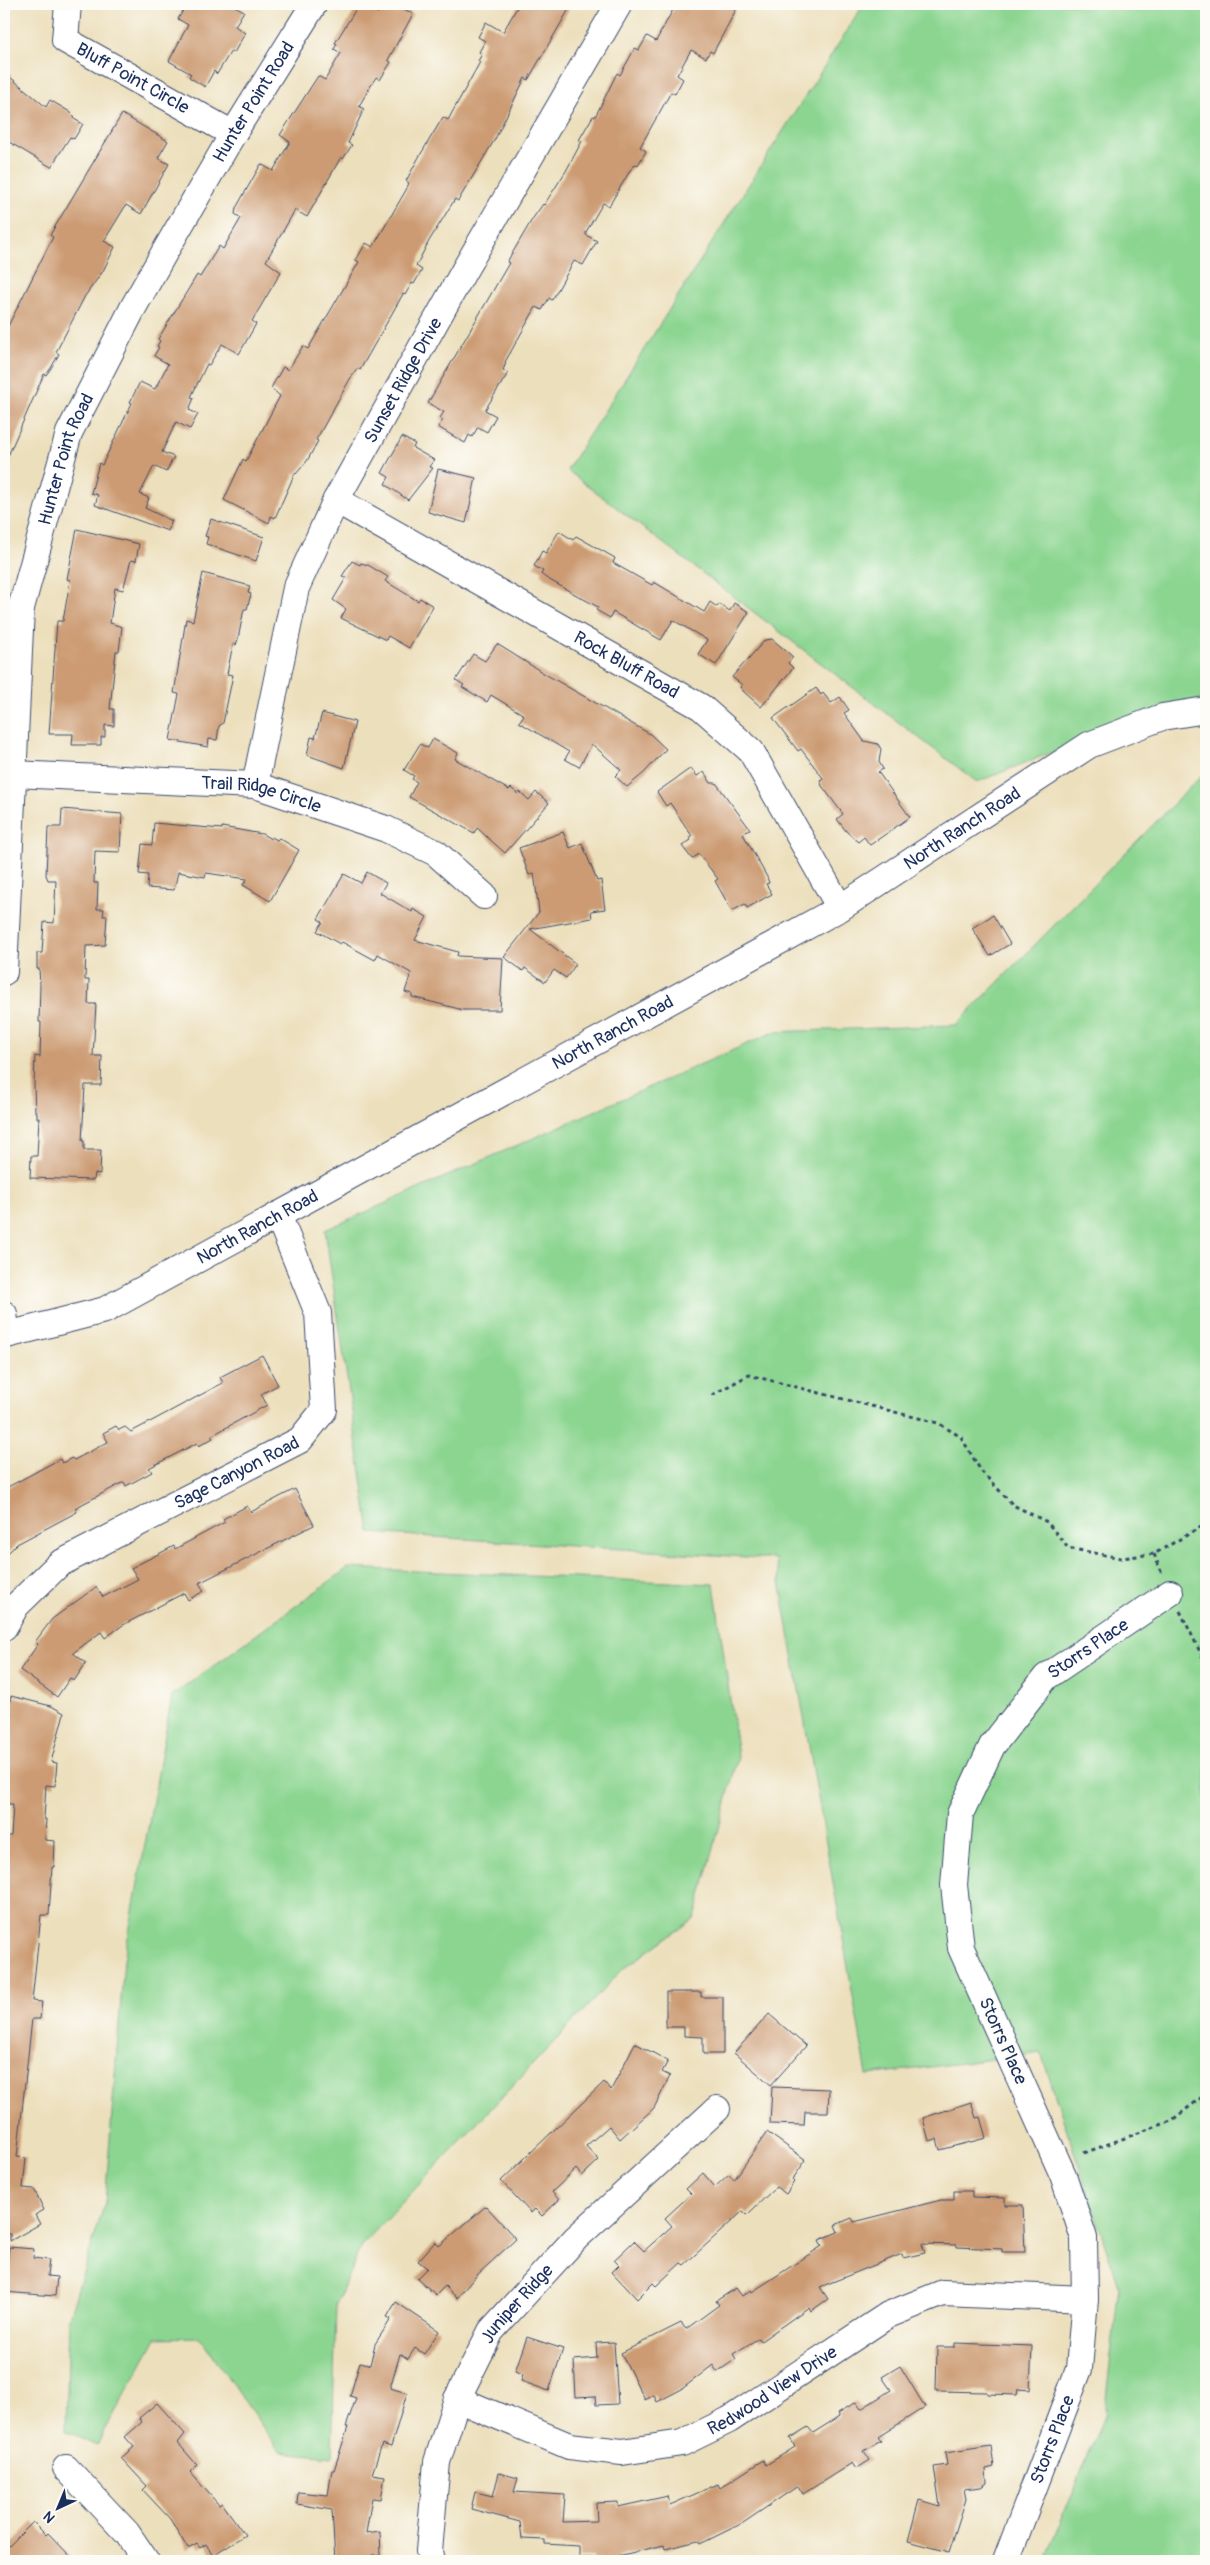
<svg xmlns="http://www.w3.org/2000/svg" width="1210" height="2565" font-family="Pangolin,sans-serif">
<style>
.green{fill:#8cd591;stroke:#548278}
.building{fill:#cc9b73}
.lines{fill:none;stroke-linecap:round;stroke-linejoin:round}
.minor-casing{stroke:#3a496c;stroke-width:28}
.path{stroke:#3a496c;stroke-width:3;stroke-dasharray:4 4;stroke-linecap:butt}
.minor{stroke:#fff;stroke-width:26}
.labels{text-anchor:middle;dominant-baseline:central;stroke-width:5;stroke-linejoin:round;paint-order:stroke}
.street-label{font-size:18px;fill:#1b2f5e;stroke:#fdfcf7}
</style>
<rect width="100%" height="100%" fill="#fdfcf7"/>
<filter id="ink" filterUnits="userSpaceOnUse"><feTurbulence type="fractalNoise" baseFrequency=".02" numOctaves="2"/><feDisplacementMap in="SourceGraphic" scale="10" xChannelSelector="R" yChannelSelector="G"/><feConvolveMatrix kernelMatrix="1 2 1 2 8 2 1 2 1" color-interpolation-filters="sRGB"/></filter>
<filter id="wash" filterUnits="userSpaceOnUse"><feTurbulence type="fractalNoise" baseFrequency=".0096" numOctaves="4" result="noise"/><feDisplacementMap in="SourceGraphic" scale="20" xChannelSelector="R" yChannelSelector="G"/><feGaussianBlur stdDeviation="1.12" result="paint"/><feColorMatrix in="noise" values="0 0 0 0 0 0 0 0 0 0 0 0 0 0 0 0 0 1.4 0 .05"/><feComposite in="paint" operator="in"/></filter>
<g filter="url(#wash)">
<rect width="100%" height="100%" fill="#ecdfbc"/>
<g class="green">
<path d="M864,4H1206V697L1040,757L977,782L567,470Z"/>
<path d="M1206,771V1485L1202,1491L1206,1497V2561H1045L1104,2416L1119,2286L1041,2053L867,2075L776,1559L370,1533L325,1230L774,1032L956,1025Z"/>
<path d="M348,1568L714,1584L738,1757L695,1918L622,1970L361,2246L336,2304L332,2457L280,2452L200,2337L156,2338L97,2445L66,2431L69,2317L105,2203L124,1960L172,1696Z"/>
</g>
<g id="blocks">
<g class="building">
<path d="M187,4H231L244,11L235,26L245,33L234,53L231,51L217,74L214,71L205,87L189,77L191,74L169,61L188,25L178,19Z"/>
<path d="M359,4L378,13L383,4H395L413,14L388,60L391,62L380,80L376,77L359,106L364,109L348,143L352,145L343,159L341,157L307,217L295,210L266,261L281,272L252,321L256,324L239,354L222,344L209,365L207,364L191,397L194,398L189,410L198,414L190,429L176,422L162,452L174,457L166,472L154,466L140,494L149,498L145,508L172,521L168,531L95,505L98,495L91,493L99,463L102,465L132,403L130,402L140,382L155,389L168,364L154,356L159,347L157,346L160,341L158,339L197,275L200,277L219,246L223,249L241,218L235,214L236,208L261,164L273,171L290,142L280,135L318,76L325,80L341,53L334,49L337,44L335,43Z"/>
<path d="M519,4H572L528,80L525,78L495,139L458,201L455,199L429,241L416,266L422,270L414,284L412,283L405,295L403,294L360,370L358,368L350,379L316,440L318,441L307,461L296,474L295,473L275,518L271,516L269,523L224,500L243,459L246,461L280,396L271,388L283,367L288,370L303,346L308,349L359,262L356,260L366,243L373,247L406,190L409,183L406,181L419,157L443,117L448,120L480,62L478,61L482,54L479,52L485,41L478,37L486,22L503,32Z"/>
<path d="M676,4H739L713,53L710,51L706,58L691,50L677,75L683,79L675,94L671,92L640,147L646,151L638,165L636,164L631,169L609,206L603,203L586,232V235L597,241L583,265L574,261L552,300L549,298L542,310L536,307L505,362L506,363L503,370L508,373L485,410L496,416L487,432L478,427L472,437L469,435L465,443L438,427L443,420L440,418L444,412L428,403L509,263L507,262L533,218L543,204L544,205L566,171L582,141L579,140L593,116L595,117L617,73L620,75L635,48L639,50L647,36L656,41Z"/>
<path d="M4,72L46,107L50,100L70,112L75,117L74,119L83,124L74,139L70,137L51,167L4,139Z"/>
<path d="M122,114L168,141L158,158L169,164L141,214L126,205L104,241L115,247L103,271L85,296L56,352L59,354L51,368L46,375L44,374L4,465V334L53,237L50,235Z"/>
<path d="M402,437L415,444L413,448L434,460L429,467L433,468L408,500L385,484L389,477L382,473Z"/>
<path d="M438,469L476,478L466,523L428,512Z"/>
<path d="M211,519L264,537L256,561L206,544L208,537L205,536Z"/>
<path d="M77,529L139,544L136,561L131,560L123,590L115,588L110,623L122,627L119,651H116L110,709H114V726L105,725V737H101V745H72L73,734H49L57,621H63L69,587L70,580L67,579Z"/>
<path d="M559,531L573,540L576,536L615,558L613,563L652,585L654,582L704,612L710,602L717,607L719,604L730,611L734,603L749,612L716,665L698,654L707,640L673,620L661,640L613,612L610,618L596,610L598,607L546,578L541,574L543,571L534,566L542,551L546,553Z"/>
<path d="M352,561L360,565L361,563L368,565L388,577L385,581L418,601L420,598L433,606L409,648L388,636L386,640L341,618L346,609L333,600L346,578L342,576Z"/>
<path d="M203,573L250,586L248,593L251,594L247,609H244L238,639L236,645L233,644L227,674L233,675L223,723L219,726L217,740L209,739L208,747L170,740L179,694L174,693L186,619L193,621Z"/>
<path d="M772,639L793,657L788,663L793,668L761,707L744,692L740,687L742,685L732,677L765,640Z"/>
<path d="M497,644L545,674L650,734L666,749L644,773L627,787L615,776L621,770L592,744L579,767L565,759L569,752L519,722L524,715L491,695L487,702L462,687L464,685L456,680L473,654L485,661Z"/>
<path d="M816,688L821,695L823,693L831,703L840,697L849,710L844,713L864,741L878,744L881,749L879,762L883,769L878,772L910,817L870,845L864,837L858,842L846,831L837,819L843,814L822,786L820,780L823,778L801,749L798,751L773,718Z"/>
<path d="M322,713L355,722L344,768L307,755L311,737L315,738Z"/>
<path d="M433,739L458,753L455,759L509,790L511,788L518,794L520,792L529,800L536,792L549,803L505,853L477,828L474,833L409,797L417,782L412,779L414,776L404,770L420,744L428,748Z"/>
<path d="M691,768L697,776L704,772L711,783H716L750,829L743,834L767,877L769,883L766,884L772,894L747,908L745,904L732,911L715,881L718,879L699,854L692,859L682,846L691,840L689,837L692,836L670,803L666,806L657,792Z"/>
<path d="M62,809L122,814L120,852L95,851L94,883H98L97,909H104L103,916H107L105,945L86,946L85,980H89L88,1004H96L93,1056H102L101,1085H85L82,1141H84V1150H101L100,1174L95,1173L94,1180L30,1178L31,1156H37L39,1118H37V1112H35L34,1085L35,1056L40,1057L41,1022H39L40,984L39,969H37V953H42L44,922L54,923L56,880H48L46,875L48,827H61Z"/>
<path d="M154,823L222,829V827L262,834L271,839L272,837L277,840L279,838L299,850L270,901L243,885L247,879L206,873L205,877L178,872L174,890L147,888L148,875L139,874L142,844L152,845Z"/>
<path d="M563,832L570,848L582,843L597,881L601,880L605,909L591,911L592,918L530,929L576,964L566,978L554,970L545,982L525,968L523,971L504,957L539,912L534,873L529,875L519,848Z"/>
<path d="M367,872L386,883L380,893L412,912L413,909L427,917L415,940L458,952L457,956L503,958L500,1010H463L412,997V994L405,992L411,973L378,954L375,960L342,942L340,944L317,931L323,922L318,919L344,874L361,883Z"/>
<path d="M993,915L1010,944L990,956L972,928Z"/>
<path d="M262,1355L278,1385L261,1394L267,1405L211,1436L213,1438L199,1446L197,1443L149,1468L152,1472L126,1486L124,1482L75,1508L77,1512L17,1544L4,1557V1489L60,1459L62,1463L72,1458L74,1460L108,1442L103,1433L116,1426L119,1430L125,1427L131,1432L223,1383L220,1377Z"/>
<path d="M295,1489L314,1525L199,1583L204,1591L188,1600L184,1593L123,1625L105,1638L101,1632L73,1653L86,1663L74,1681L70,1678L57,1697L20,1670L38,1644L35,1642L52,1619L96,1587L103,1597L138,1579L131,1568L174,1546L175,1549L225,1522L223,1519L247,1506L251,1512Z"/>
<path d="M11,1696L51,1706L64,1713L51,1762L57,1763L55,1786L46,1785L44,1819H46L45,1840L55,1841L54,1867H52L49,1915H41L32,2001L42,2002L40,2019H32L17,2157L26,2158L23,2188L34,2189L44,2210L35,2215L40,2224L10,2241V2234H4V1836H11L13,1804H4L6,1773H4V1741L11,1713L7,1712Z"/>
<path d="M666,1992H701V1997H723V2054H703V2037L684,2036V2027H666Z"/>
<path d="M769,2014L806,2046L771,2085L734,2053Z"/>
<path d="M635,2043L668,2061L662,2072L670,2076L654,2108L620,2139L609,2126L586,2146L599,2160L582,2176L576,2169L552,2192L559,2200L542,2216L535,2209L531,2213L501,2181L604,2082L611,2090Z"/>
<path d="M772,2087L829,2089L828,2112H805L804,2125L770,2124Z"/>
<path d="M971,2102L976,2118L980,2117L986,2138L940,2150L937,2139L929,2141L923,2118Z"/>
<path d="M767,2132L806,2160L792,2180L794,2182L786,2194L776,2187L747,2215L743,2211L684,2265L681,2263L656,2286L653,2283L637,2299L612,2272L619,2265L614,2260L634,2241L644,2251L672,2226L665,2218L691,2194L686,2189L703,2173L715,2187L729,2174L734,2180Z"/>
<path d="M954,2191H972V2197L1005,2198V2205H1023L1025,2252H1002V2249L957,2247V2245L922,2244L925,2253L903,2258L902,2254L820,2287L828,2299L811,2311L809,2307L761,2341L759,2338L733,2354L736,2359L717,2372L713,2365L682,2389L657,2402L654,2395L645,2400L621,2353L681,2323L686,2329L719,2305L716,2301L736,2288L742,2296L751,2290L752,2292L822,2246L819,2240L838,2232L835,2225L852,2218L854,2222L941,2200H954Z"/>
<path d="M486,2206L516,2239L476,2276L457,2298L445,2286L436,2295L417,2278L427,2268L418,2261L435,2242L439,2246Z"/>
<path d="M9,2247L34,2249L33,2258L49,2260L47,2276L57,2277L55,2296L4,2292Z"/>
<path d="M396,2302L439,2331L424,2354L415,2348L408,2359L400,2354L390,2388L407,2393L391,2447L382,2444L372,2474L385,2476L381,2499L372,2498L366,2533L380,2531L381,2555H373V2561H335L332,2510L297,2504L298,2492L328,2495L332,2470H334L348,2427H346L356,2398L350,2396L360,2362L370,2365L375,2344L391,2319L387,2317Z"/>
<path d="M527,2337L563,2349L549,2391L521,2381L523,2374L515,2371Z"/>
<path d="M614,2342L618,2404L596,2405L595,2396L576,2397L574,2360L597,2358L596,2343Z"/>
<path d="M955,2343L1032,2346L1030,2390L1018,2389L1017,2395L987,2394V2392L936,2391L937,2347H955Z"/>
<path d="M900,2366L925,2407L878,2437L881,2441L864,2451L870,2460L856,2469L852,2463L803,2494L798,2486L743,2523L700,2544L698,2541L665,2549L664,2545L618,2556V2561H593V2557H579V2546L545,2544V2540L522,2539L520,2522L471,2509L475,2492L493,2496L499,2473L518,2478L514,2492L565,2495L563,2522L597,2521L596,2503L618,2502V2507L668,2496L670,2505L718,2484L720,2488L763,2460L766,2465L795,2447L790,2438L808,2427L813,2433L840,2416L838,2413L856,2402L861,2409L891,2390L882,2377Z"/>
<path d="M157,2403L185,2434L178,2443L197,2465L190,2472L219,2505L222,2503L245,2535L213,2555L206,2544L200,2548L197,2544L188,2549L170,2519L143,2490L147,2486L121,2458L134,2447L125,2437L142,2422L139,2418Z"/>
<path d="M991,2446L994,2467L986,2469L987,2483L981,2487L964,2489L966,2499L949,2552L908,2541L919,2500L940,2506L934,2467L947,2465L945,2453Z"/>
<path d="M33,2522L46,2535L48,2533L75,2561H4V2551Z"/>
</g>
</g>
</g>
<g filter="url(#ink)">
<use href="#blocks" fill-opacity="0" stroke="#3a496c" stroke-width="1"/>
<g class="lines">
<g class="minor-casing">
<g id="minor">
<path id="s1" d="M68,4L65,40L233,134"/>
<path id="s2" d="M336,500L701,707L751,751L840,908"/>
<path id="s3" d="M13,774L255,785L386,829L436,853L484,896"/>
<path id="s4" d="M255,785L296,588L336,500L465,269L619,4"/>
<path id="s5" d="M4,972L21,608L69,433L134,306L164,253L233,134L314,4"/>
<path id="s6" d="M4,1314L7,1335L105,1310L840,908L1089,745L1162,717L1206,710"/>
<path id="s7" d="M4,1627L16,1606L59,1564L300,1440L324,1410L318,1313L278,1215"/>
<path id="s8" d="M457,2399L569,2446L622,2452L682,2443L729,2420L888,2315L943,2293L1085,2299"/>
<path d="M66,2468L127,2533L146,2561"/>
<path id="s9" d="M431,2561L429,2551L437,2462L457,2399L491,2331L576,2238L717,2109"/>
<path id="s10" d="M1006,2561L1079,2369L1085,2299L1084,2238L1063,2175L961,1948L954,1885L960,1814L992,1746L1046,1677L1170,1593"/>
</g>
</g>
<g class="path">
<path d="M712,1395L749,1375L938,1423L961,1437L981,1471L1013,1505L1047,1522L1068,1548L1121,1558L1154,1554L1206,1524"/>
<path d="M1154,1554L1162,1574"/>
<path d="M1180,1611L1206,1664"/>
<path d="M1084,2153L1171,2121L1206,2094"/>
</g>
<use href="#minor" class="minor"/>
</g>
</g>
<g class="labels">
<g class="street-label">
<text stroke="none"><textPath href="#s1" startOffset="114">Bluff Point Circle</textPath></text>
<text stroke="none"><textPath href="#s5" startOffset="925">Hunter Point Road</textPath></text>
<text stroke="none"><textPath href="#s4" startOffset="435">Sunset Ridge Drive</textPath></text>
<text stroke="none"><textPath href="#s5" startOffset="520">Hunter Point Road</textPath></text>
<text stroke="none"><textPath href="#s2" startOffset="334">Rock Bluff Road</textPath></text>
<text stroke="none"><textPath href="#s3" startOffset="250">Trail Ridge Circle</textPath></text>
<text stroke="none"><textPath href="#s6" startOffset="1106">North Ranch Road</textPath></text>
<text stroke="none"><textPath href="#s6" startOffset="701">North Ranch Road</textPath></text>
<text stroke="none"><textPath href="#s6" startOffset="296">North Ranch Road</textPath></text>
<text stroke="none"><textPath href="#s7" startOffset="284">Sage Canyon Road</textPath></text>
<text stroke="none"><textPath href="#s10" startOffset="1000">Storrs Place</textPath></text>
<text transform="translate(1003 2041) rotate(66)">Storrs Place</text>
<text stroke="none"><textPath href="#s9" startOffset="279">Juniper Ridge</textPath></text>
<text stroke="none"><textPath href="#s8" startOffset="340">Redwood View Drive</textPath></text>
<text stroke="none"><textPath href="#s10" startOffset="130">Storrs Place</textPath></text>
</g>
</g>
<rect width="1210" height="2565" fill="none" stroke="#fdfcf7" stroke-width="20"/>
<g transform="translate(58 2508) rotate(224)" stroke="#fdfcf7" stroke-width="4" paint-order="stroke">
<path d="M0-4L9 19L0 12L-9 19Z" fill="#1b2f5e"/>
<text y="-8" font-size="14" font-weight="bold" text-anchor="middle" fill="#1b2f5e">N</text>
</g>
</svg>
